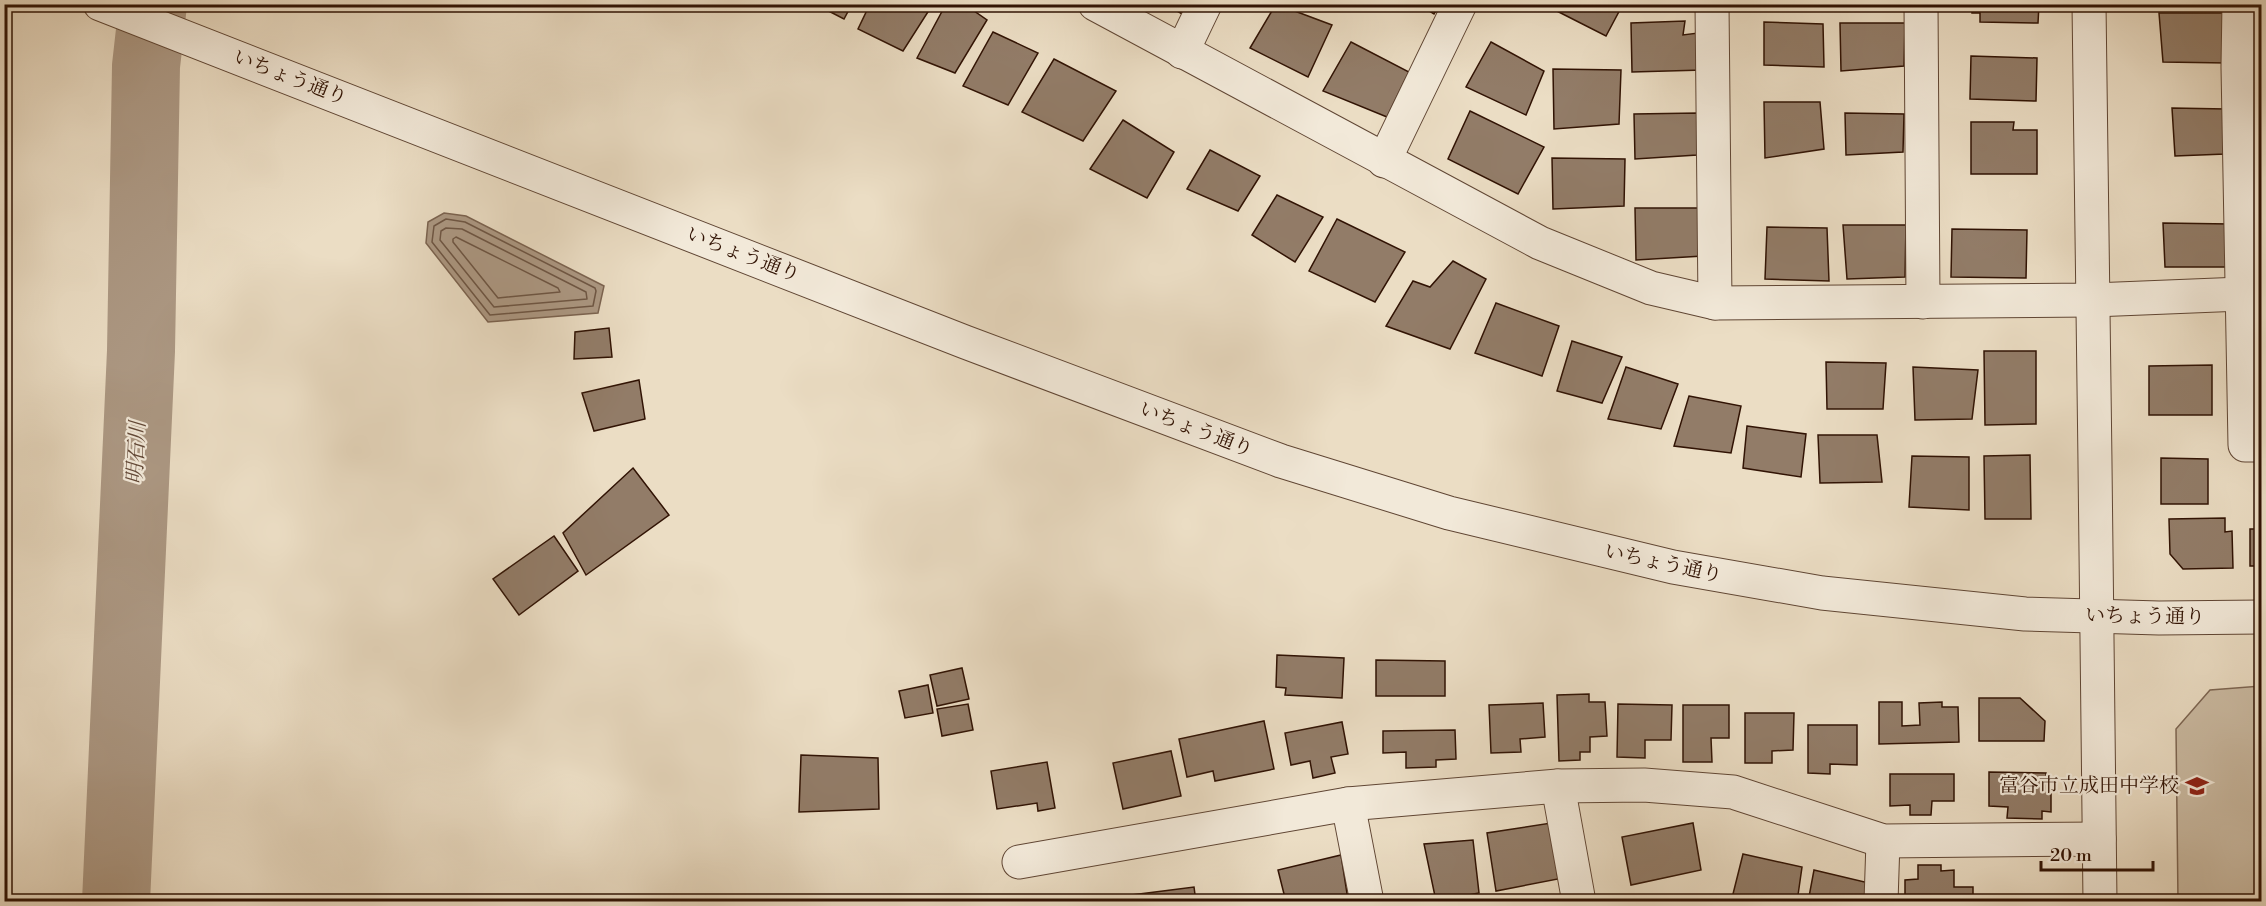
<svg xmlns="http://www.w3.org/2000/svg" width="2266" height="906" font-family="'Libre Bodoni','Noto Serif JP',serif">
<style>
.green{fill:#cbbba3;stroke:#7e6754;stroke-width:1.5}
.water{fill:#ac9883;stroke:#7b6350;stroke-width:1.5}
.lines{fill:none;stroke-linecap:round;stroke-linejoin:round}
.shore{stroke:#6e5644;stroke-width:1.5}
.river{stroke:#ac9883;stroke-width:68}
.building{fill:#927c68;stroke:#311304;stroke-width:1.5}
.minor-casing{stroke:#604634;stroke-width:35}
.minor{stroke:#f2e9d9;stroke-width:33}
.labels{text-anchor:middle;dominant-baseline:central;stroke-width:4.5;stroke-linejoin:round;paint-order:stroke}
.street-label{font-size:20px;fill:#311304;stroke:#f2e9d9}
.poi-label{font-size:20px;fill:#311304;stroke:#f2e9d9;text-anchor:end}
.water-label{font-size:21px;font-style:italic;fill:#624837;stroke:#f2e9d9}
</style>
<rect width="100%" height="100%" fill="#ebddc4"/>
<filter id="stains"><feTurbulence type="fractalNoise" baseFrequency=".00333" numOctaves="4"/><feColorMatrix values="0 0 0 0 .2 0 0 0 0 .09 0 0 0 0 .02 0 0 0 .5 -.17"/></filter>
<radialGradient id="worn" r=".72"><stop offset=".6" stop-color="#630" stop-opacity="0"/><stop offset="1" stop-color="#630" stop-opacity=".3"/></radialGradient>
<path class="green" d="M2261,686V901H2178L2176,729L2210,690Z"/>
<path class="water" d="M444,213L466,216L604,286L598,313L488,322L426,243L428,222Z"/>
<g class="lines">
<g class="shore">
<path d="M446,219L465,222L595,288L596,291L593,306L490,315L432,242L434,226Z"/>
<path d="M446,228L462,229L586,292L587,299L494,307L440,240L441,231Z"/>
<path d="M456,237L558,288L560,292L498,298L453,242V239Z"/>
</g>
<path class="river" d="M116,902L141,351L146,66L153,4"/>
</g>
<g class="building">
<path d="M815,4H852L844,19Z"/>
<path d="M870,4H933L903,51L858,29Z"/>
<path d="M946,4H964L987,20L955,73L917,58Z"/>
<path d="M1164,4H1192L1186,16Z"/>
<path d="M1276,4L1332,25L1308,77L1250,48Z"/>
<path d="M1418,4H1440L1434,14Z"/>
<path d="M1543,4H1623L1606,36Z"/>
<path d="M1972,4H2039L2038,23L1980,22V13H1972Z"/>
<path d="M2159,13H2225L2227,63L2163,62Z"/>
<path d="M1685,21L1683,35L1706,32L1703,70L1632,72L1631,23Z"/>
<path d="M1764,22L1823,24L1824,67L1764,65Z"/>
<path d="M1840,23H1905L1904,66L1841,71Z"/>
<path d="M993,32L1038,53L1008,105L963,86Z"/>
<path d="M1351,42L1409,72L1387,117L1323,91Z"/>
<path d="M1491,42L1544,71L1526,115L1466,87Z"/>
<path d="M1971,56L2037,58L2036,101L1970,99Z"/>
<path d="M1054,59L1116,91L1083,141L1022,112Z"/>
<path d="M1553,69L1621,70L1619,124L1554,129Z"/>
<path d="M1764,102H1820L1824,149L1765,158Z"/>
<path d="M2172,108L2226,109L2225,154L2175,156Z"/>
<path d="M1470,111L1544,147L1518,194L1448,159Z"/>
<path d="M1698,113L1697,155L1635,159L1634,114Z"/>
<path d="M1845,113L1904,114L1903,152L1846,155Z"/>
<path d="M1123,120L1174,152L1147,198L1090,169Z"/>
<path d="M1971,122H2014L2013,130H2037V174H1971Z"/>
<path d="M1210,150L1260,176L1238,211L1187,189Z"/>
<path d="M1552,158L1625,159L1624,206L1553,209Z"/>
<path d="M1277,195L1323,217L1295,262L1252,235Z"/>
<path d="M1635,208H1701L1703,256L1636,260Z"/>
<path d="M1337,219L1405,252L1375,302L1309,271Z"/>
<path d="M2163,223L2230,224L2229,267H2165Z"/>
<path d="M1843,225H1906L1905,277L1847,279Z"/>
<path d="M1767,227L1827,228L1829,281L1765,279Z"/>
<path d="M1952,229L2027,230L2026,278L1951,277Z"/>
<path d="M1453,261L1486,279L1450,349L1386,326L1413,281L1430,287Z"/>
<path d="M1496,303L1559,326L1542,376L1475,353Z"/>
<path d="M609,328L612,357L574,359L575,332Z"/>
<path d="M1572,341L1622,357L1602,403L1557,391Z"/>
<path d="M1984,351H2036V424L1985,425Z"/>
<path d="M1826,362L1886,363L1883,409H1827Z"/>
<path d="M2212,365V415H2149V366Z"/>
<path d="M1626,367L1678,384L1661,429L1608,419Z"/>
<path d="M1913,367L1978,370L1972,419L1915,420Z"/>
<path d="M639,380L645,419L594,431L582,393Z"/>
<path d="M1689,396L1741,406L1731,453L1674,446Z"/>
<path d="M1747,426L1806,434L1801,477L1743,468Z"/>
<path d="M1818,435H1877L1882,482L1820,483Z"/>
<path d="M2030,455L2031,519H1985L1984,456Z"/>
<path d="M1912,456L1969,457V510L1909,507Z"/>
<path d="M2161,458L2208,459V504H2161Z"/>
<path d="M633,468L669,515L586,575L563,533Z"/>
<path d="M2225,518V532L2232,531L2233,568L2183,569L2170,554L2169,519Z"/>
<rect x="2250" y="529" width="12" height="37"/>
<path d="M554,536L578,571L519,615L493,579Z"/>
<path d="M1277,655L1344,658L1342,698L1285,695L1286,688L1276,687Z"/>
<path d="M1376,660L1445,661V696H1376Z"/>
<path d="M962,668L969,699L937,706L930,675Z"/>
<path d="M928,685L933,713L905,718L899,691Z"/>
<path d="M1589,694V702H1605L1607,736L1590,737V752H1580V760L1559,761L1557,695Z"/>
<path d="M1979,698H2020L2045,721L2044,741H1979Z"/>
<path d="M1879,702H1902V726L1920,725L1919,703L1942,702V707H1958L1959,742L1879,744Z"/>
<path d="M1543,703L1545,737L1520,739L1521,752L1491,753L1489,705Z"/>
<path d="M968,704L973,730L942,736L937,709Z"/>
<path d="M1618,704L1672,705L1671,740H1645V758L1617,757Z"/>
<path d="M1683,705H1729V738H1711L1712,762H1683Z"/>
<path d="M1745,713H1794L1793,750L1772,751V763H1745Z"/>
<path d="M1264,721L1274,769L1215,781L1213,771L1187,777L1179,739Z"/>
<path d="M1342,722L1348,754L1331,757L1335,773L1313,778L1310,761L1291,765L1285,733Z"/>
<path d="M1808,725H1857V765L1830,764V774L1808,773Z"/>
<path d="M1455,730L1456,759L1436,760V767L1406,768V752L1383,753V731Z"/>
<path d="M1171,751L1181,796L1123,809L1113,763Z"/>
<path d="M801,755L878,758L879,809L799,812Z"/>
<path d="M1047,762L1055,808L1038,811L1037,803L997,809L991,771Z"/>
<path d="M1989,772L2046,773V789H2051V812L2042,811V819L2007,818L2008,807L1989,806Z"/>
<path d="M1890,774H1954V801H1932L1931,815H1910V805L1890,806Z"/>
<path d="M1551,823L1558,879L1496,891L1487,833Z"/>
<path d="M1693,823L1701,870L1631,885L1622,837Z"/>
<path d="M1473,840L1479,893L1436,901L1424,844Z"/>
<path d="M1743,854L1802,867L1797,902H1731Z"/>
<path d="M1341,855L1348,900L1286,902L1278,870Z"/>
<path d="M1918,865H1941V871L1954,870V887H1973V902H1905V880L1918,879Z"/>
<path d="M1814,870L1869,883L1867,902H1808Z"/>
<path d="M1194,887L1196,902H1134L1132,895Z"/>
</g>
<g class="lines">
<g class="minor-casing">
<g id="minor">
<path d="M100,4L965,342L1281,461L1449,513L1673,567L1822,593L2025,614L2159,618L2262,617"/>
<path d="M1095,4L1540,243L1651,288L1715,303L2093,300L2242,294"/>
<path d="M1712,4L1715,303"/>
<path d="M1921,4L1923,302"/>
<path d="M2089,4C2093,304 2097,602 2100,902"/>
<path d="M2239,4L2238,67L2245,445H2262"/>
<path d="M1182,52L1205,4"/>
<path d="M1384,161L1460,4"/>
<path d="M1558,786L1579,902"/>
<path d="M1348,804L1367,902"/>
<path d="M1019,862L1348,804L1558,786L1644,785L1733,792L1883,841L2099,839"/>
<path d="M1881,902L1883,841"/>
</g>
</g>
<use href="#minor" class="minor"/>
</g>
<defs>
<g id="school-bare" transform="scale(1.8)"><path d="M0-5L7-2L0 1L-7-2ZM-4 1L0 2.5L4 1V4Q0 6-4 4Z" fill="#8f2418" stroke="#f2e9d9" stroke-width="2.5" paint-order="stroke"/></g>
</defs>
<g fill-rule="evenodd">
<use href="#school-bare" x="2197" y="786"/>
</g>
<g class="labels">
<g class="street-label">
<text transform="translate(290 78) rotate(21)">いちょう通り</text>
<text transform="translate(743 255) rotate(21)">いちょう通り</text>
<text transform="translate(1196 430) rotate(21)">いちょう通り</text>
<text transform="translate(1663 564) rotate(12)">いちょう通り</text>
<text transform="translate(2145 617) rotate(1)">いちょう通り</text>
</g>
<g class="poi-label">
<text x="2179" y="786">富谷市立成田中学校</text>
</g>
<g class="water-label">
<text transform="translate(137 453) rotate(-87)">明石川</text>
</g>
</g>
<rect width="2266" height="906" fill="none" stroke="#ebddc4" stroke-width="24"/>
<rect x="6" y="6" width="2254" height="894" fill="none" stroke="#311304" stroke-width="3"/>
<rect x="12" y="12" width="2242" height="882" fill="none" stroke="#311304" stroke-width="1.5"/>
<path d="M2041 861v9h112v-9" fill="none" stroke="#311304" stroke-width="3"/>
<text x="2050" y="861" font-size="18" fill="#311304" stroke="#f2e9d9" stroke-width="4.5" paint-order="stroke">20 m</text>
<rect width="100%" height="100%" filter="url(#stains)"/>
<rect width="100%" height="100%" fill="url(#worn)"/>
</svg>
